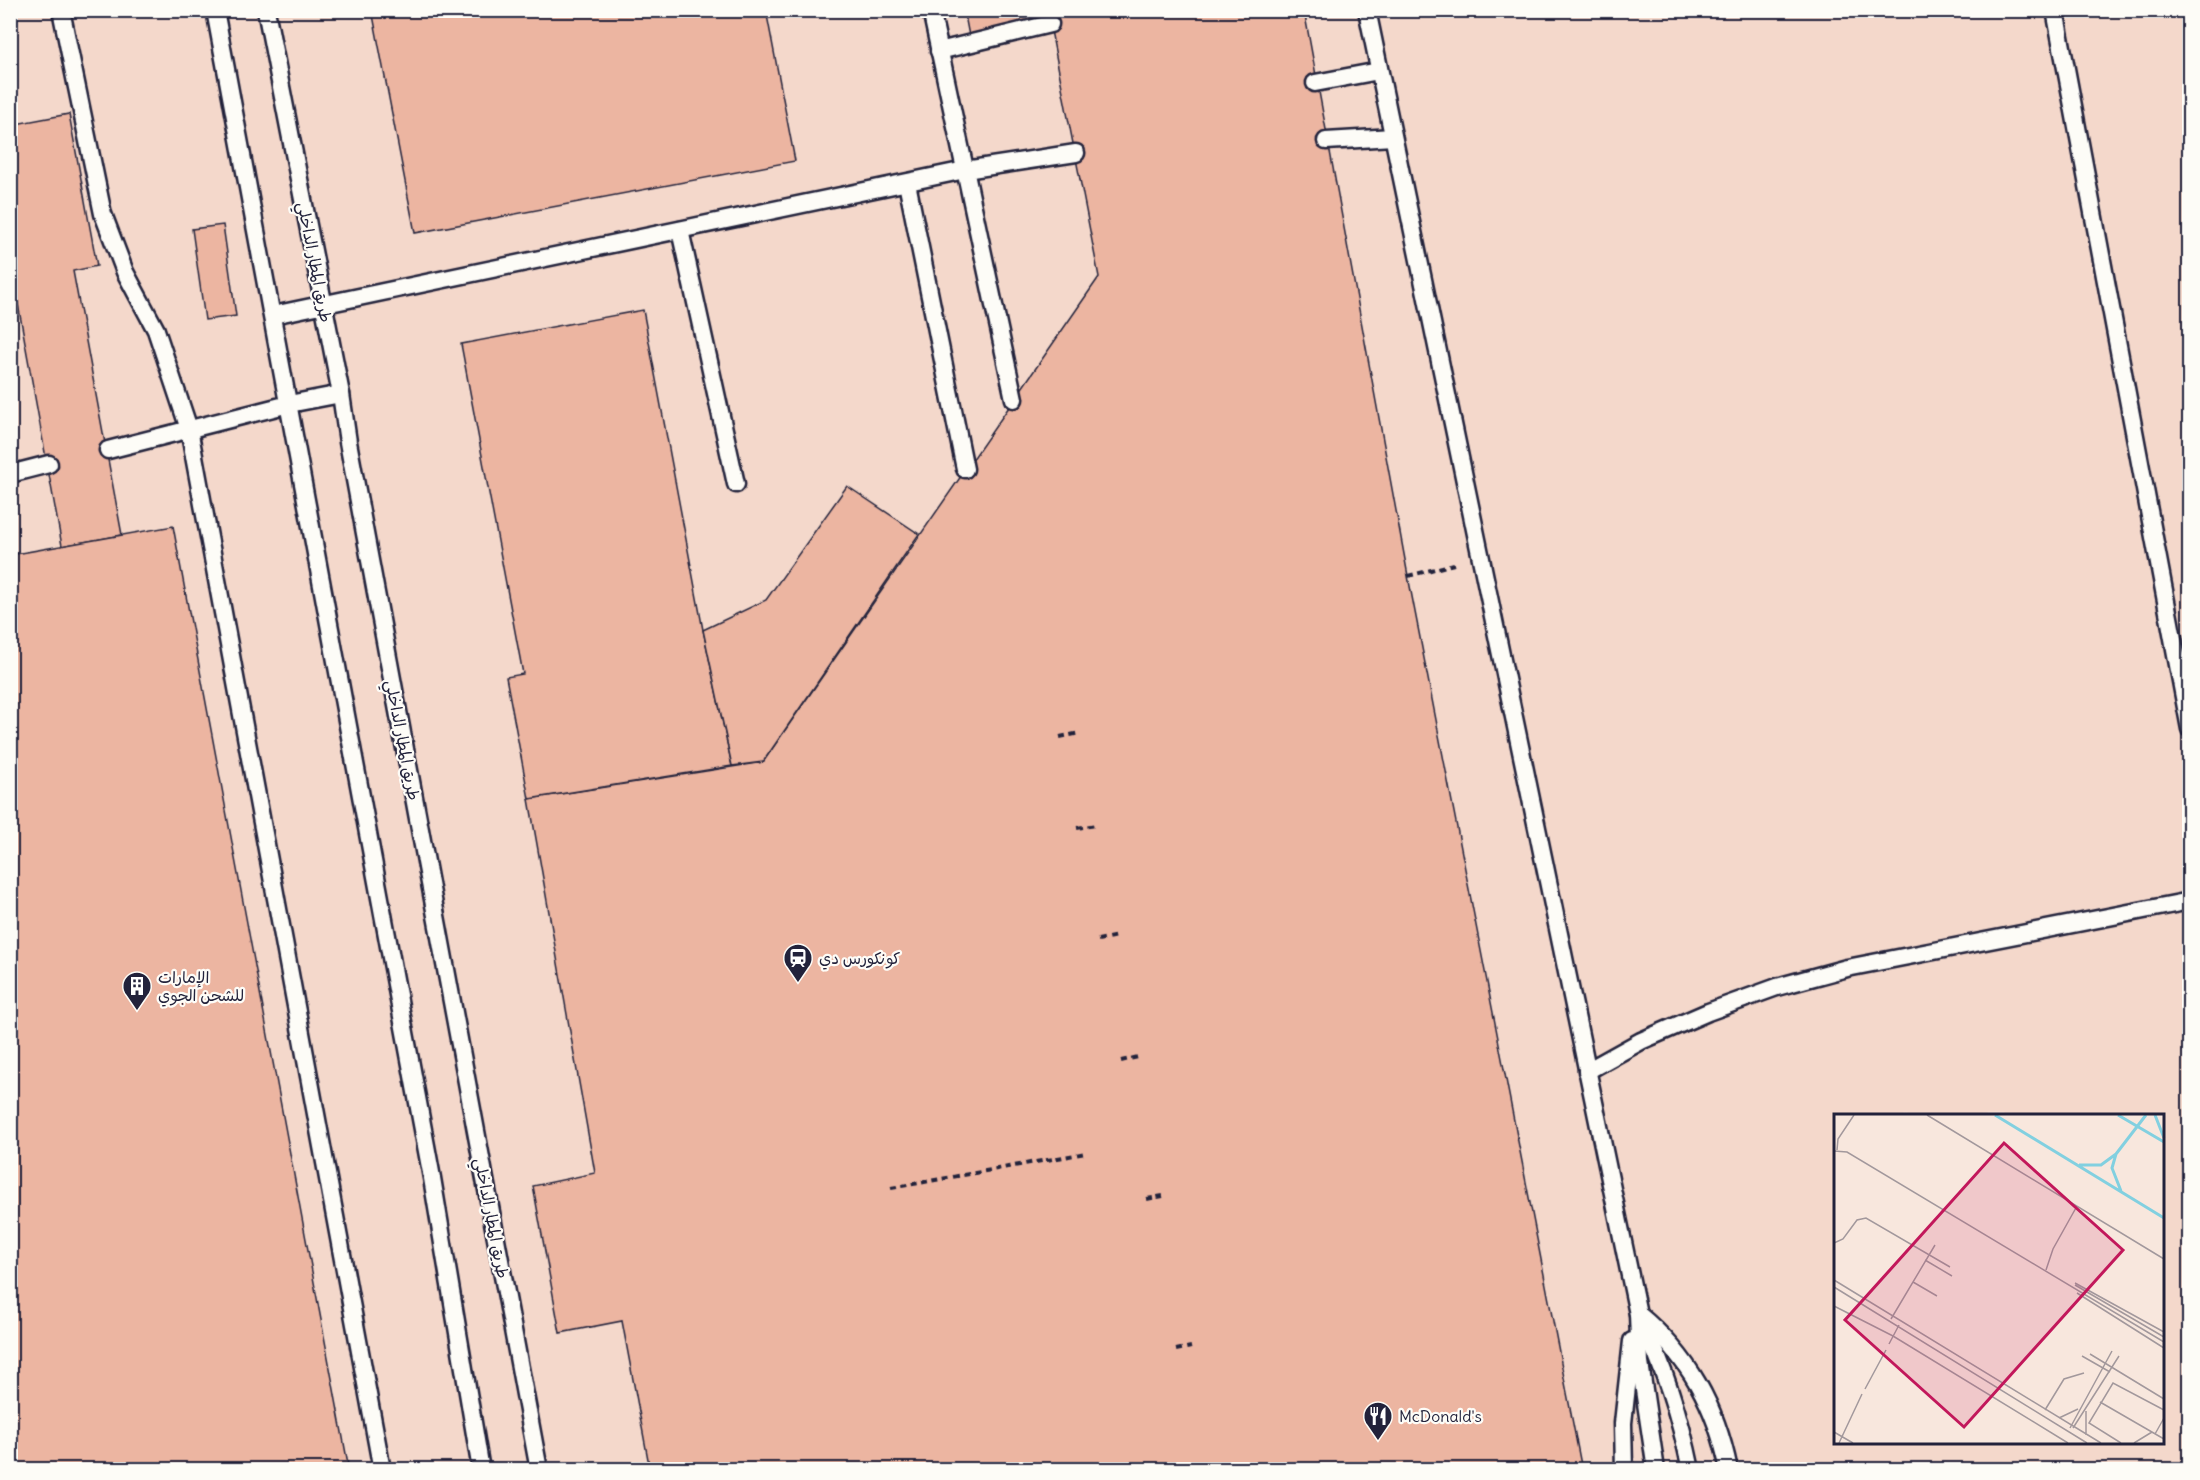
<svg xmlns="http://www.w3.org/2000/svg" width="2200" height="1480" font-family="Delius,'Playpen Sans Arabic',sans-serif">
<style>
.built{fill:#f4d8cb;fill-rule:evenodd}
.building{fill:#ecb5a1;stroke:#22223b;stroke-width:1.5}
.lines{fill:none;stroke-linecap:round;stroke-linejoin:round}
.lane-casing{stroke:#22223b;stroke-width:21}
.path{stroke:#22223b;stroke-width:4;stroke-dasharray:6 4.5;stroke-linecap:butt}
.lane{stroke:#fdfcf7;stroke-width:16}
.labels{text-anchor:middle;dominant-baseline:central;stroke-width:4.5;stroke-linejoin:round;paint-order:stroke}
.street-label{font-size:16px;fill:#22223b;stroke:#fdfcf7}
.poi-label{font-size:16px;fill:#22223b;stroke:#fdfcf7;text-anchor:start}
.inset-river{fill:none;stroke:#82d0e0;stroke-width:3}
.inset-road{fill:none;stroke:#a2989c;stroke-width:1.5}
.view{fill:#c2185b;fill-opacity:0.15;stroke:#c2185b;stroke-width:3}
.inset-edge{fill:none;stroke:#22223b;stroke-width:3}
</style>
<rect width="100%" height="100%" fill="#f8e7dd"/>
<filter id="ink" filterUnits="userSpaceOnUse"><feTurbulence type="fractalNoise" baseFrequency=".0167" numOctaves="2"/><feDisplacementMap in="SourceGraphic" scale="12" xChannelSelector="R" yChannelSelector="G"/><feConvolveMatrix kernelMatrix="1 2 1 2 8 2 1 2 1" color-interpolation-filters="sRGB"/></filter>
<g filter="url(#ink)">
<path class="built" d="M10,11H2189V1469H11ZM1836,1116H2162V1442H1836Z"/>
<g class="building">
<path d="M372,10H766L795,161L415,233Z"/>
<path d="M964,10H1047L1050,24L969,36Z"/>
<path d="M1047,10H1304L1408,576L1582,1470H650L622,1321L560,1333L533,1186L595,1173L529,799L763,762L1099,277Z"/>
<path d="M69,114L97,266L73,271L122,535L62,546L14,282L10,283V125Z"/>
<path d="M223,225L236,316L205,320L192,229Z"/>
<path d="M643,310L703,630L732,766L529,799L506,677L523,674L461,344Z"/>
<path d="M847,486L919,534L763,762L732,766L703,630L766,600Z"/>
<path d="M173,526L349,1470H10V555Z"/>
</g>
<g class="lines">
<g class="lane-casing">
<g id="lane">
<path d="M61,10L103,214L125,272L156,330L189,429L382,1470"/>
<path d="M215,10L432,1178L481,1470"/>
<path d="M266,10L341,394L348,442L539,1470"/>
<path d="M931,10L1014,399"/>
<path d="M1367,10L1638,1314L1640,1363L1656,1470"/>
<path d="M2055,10L2190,729"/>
<path d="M939,51L1050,24"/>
<path d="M1315,83L1379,71"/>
<path d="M1326,141L1393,137"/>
<path d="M907,183L965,469"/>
<path d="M680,230L736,484"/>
<path d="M273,315L965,170L1076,153"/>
<path d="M108,450L289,404L341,394"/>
<path d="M10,474L49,464"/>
<path d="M1587,1071L1641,1041L1708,1012L1777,987L1847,968L2190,901"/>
<path d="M1638,1314C1689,1356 1716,1406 1729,1470"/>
<path d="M1641,1320C1665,1369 1680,1416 1691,1470"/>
<path d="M1624,1470L1623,1423L1632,1341"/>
</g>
</g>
<g class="path">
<path d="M1408,576L1454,564"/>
<path d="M1060,737L1080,733"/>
<path d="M1077,828L1096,825"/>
<path d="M1098,940L1117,936"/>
<path d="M1121,1061L1138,1057"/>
<path d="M891,1188L1086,1153"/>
<path d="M1147,1199L1163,1196"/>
<path d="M1176,1350L1191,1347"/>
</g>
<use href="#lane" class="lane"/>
</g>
</g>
<defs>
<g id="station-pin" transform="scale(1.5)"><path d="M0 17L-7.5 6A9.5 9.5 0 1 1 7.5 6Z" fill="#22223b" stroke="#fdfcf7"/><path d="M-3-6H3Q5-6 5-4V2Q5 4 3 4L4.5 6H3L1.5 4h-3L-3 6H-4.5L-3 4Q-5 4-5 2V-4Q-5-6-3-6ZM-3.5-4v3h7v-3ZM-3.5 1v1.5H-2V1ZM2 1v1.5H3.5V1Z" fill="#fff"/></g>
<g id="building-pin" transform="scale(1.5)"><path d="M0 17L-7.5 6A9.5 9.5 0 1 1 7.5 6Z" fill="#22223b" stroke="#fdfcf7"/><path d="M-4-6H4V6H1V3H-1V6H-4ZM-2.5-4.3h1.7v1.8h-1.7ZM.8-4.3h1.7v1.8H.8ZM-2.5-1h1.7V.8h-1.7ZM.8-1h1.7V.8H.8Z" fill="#fff"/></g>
<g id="restaurant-pin" transform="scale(1.5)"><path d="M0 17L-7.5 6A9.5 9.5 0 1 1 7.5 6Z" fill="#22223b" stroke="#fdfcf7"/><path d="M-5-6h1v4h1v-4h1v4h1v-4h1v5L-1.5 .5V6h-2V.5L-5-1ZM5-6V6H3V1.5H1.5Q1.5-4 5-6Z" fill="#fff"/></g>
</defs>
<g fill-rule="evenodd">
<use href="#station-pin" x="798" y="958"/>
<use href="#building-pin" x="137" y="986"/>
<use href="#restaurant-pin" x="1378" y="1416"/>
</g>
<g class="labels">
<g class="street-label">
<text transform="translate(315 262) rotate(79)">طريق المطار الداخلي</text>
<text transform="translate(403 740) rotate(79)">طريق المطار الداخلي</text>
<text transform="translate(492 1218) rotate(79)">طريق المطار الداخلي</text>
</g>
<g class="poi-label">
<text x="819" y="958">كونكورس دي</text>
<text x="158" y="977">الإمارات<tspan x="158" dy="18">للشحن الجوي</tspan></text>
<text x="1399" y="1416">McDonald's</text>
</g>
</g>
<g transform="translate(1834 1114)">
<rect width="330" height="330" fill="#f8e7dd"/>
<path class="inset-river" d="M161,1L330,104M284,1L330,28M321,1L330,24M245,51H267L282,40M287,77L278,54L282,40L312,1"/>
<path class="inset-road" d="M93,1L330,145M3,36L4,25L20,1M0,37L13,38L330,228M0,129L9,125L23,106L32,104L116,153M91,146L118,162M212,156L219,135L243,92M0,166L267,329M79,168L103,182M241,169L330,218M241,171L330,223M0,173L253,329M243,179L330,234M0,192L59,222L234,329M57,205L101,131M55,230L65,211M256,240L330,285M248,242L276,258M31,275L52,236M266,288L330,325M211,296L230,265L250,259M252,297V321M225,304L244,295M236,314L278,237M239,314L285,242M0,318L19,329M321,320L330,304M5,329L28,280M287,329L255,309L279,269L330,296M300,329L318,318"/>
<path class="view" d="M170,29L289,136L130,313L11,206Z"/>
<rect width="330" height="330" class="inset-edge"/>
</g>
<rect width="2200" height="1480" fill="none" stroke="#fdfcf7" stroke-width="36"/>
<rect x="18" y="18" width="2164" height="1444" fill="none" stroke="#22223b" stroke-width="2" filter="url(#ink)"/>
</svg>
